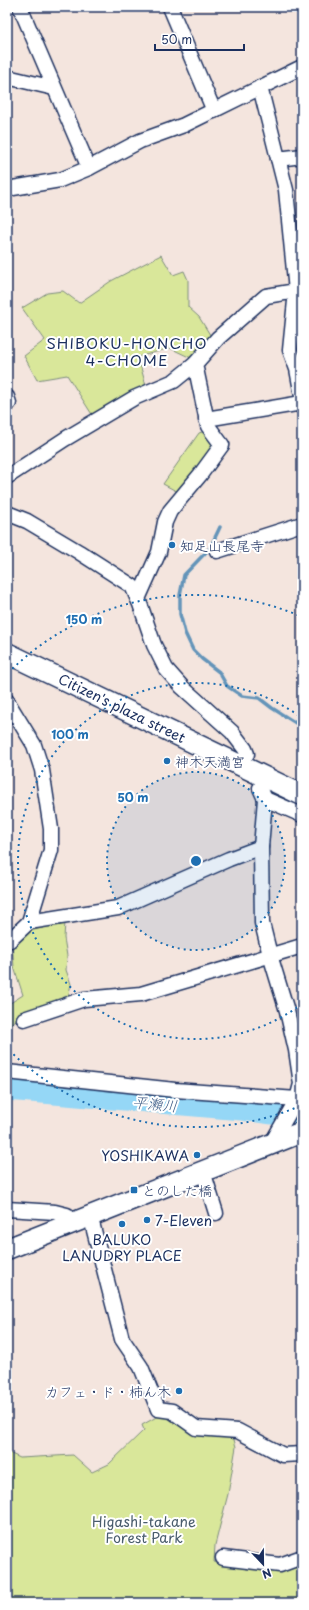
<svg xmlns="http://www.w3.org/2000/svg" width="309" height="1610" font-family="'Playpen Sans','Klee One',sans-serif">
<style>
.green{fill:#d9e79a;stroke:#7a8b7c}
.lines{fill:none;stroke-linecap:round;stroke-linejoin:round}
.stream{stroke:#6494b9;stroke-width:3.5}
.river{stroke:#95d7f6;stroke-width:21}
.street-casing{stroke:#1b2f5e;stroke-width:17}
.secondary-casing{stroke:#1b2f5e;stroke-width:23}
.street{stroke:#fff;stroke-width:14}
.secondary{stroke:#fff;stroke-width:20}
.ring{fill:none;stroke:#1f6fb2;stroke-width:2;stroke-dasharray:2 4}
.poi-dot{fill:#1f6fb2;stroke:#fff;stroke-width:1.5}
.labels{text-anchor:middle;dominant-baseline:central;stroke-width:4;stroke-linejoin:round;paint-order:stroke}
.poi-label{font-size:14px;fill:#1b2f5e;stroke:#fff;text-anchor:start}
.street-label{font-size:14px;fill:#1b2f5e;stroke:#fff}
.park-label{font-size:14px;fill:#4a5d6d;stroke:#fff}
.neighbourhood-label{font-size:15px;letter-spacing:1px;fill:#1b2f5e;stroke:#fff}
.water-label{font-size:15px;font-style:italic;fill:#3a5984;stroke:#fff}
.centre{fill:#1f6fb2;stroke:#fff;stroke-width:2}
.ring-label{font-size:12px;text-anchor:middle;font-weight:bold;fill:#1f6fb2;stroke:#fff;stroke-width:4;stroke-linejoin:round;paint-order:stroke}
</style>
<rect width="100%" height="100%" fill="#f4e5de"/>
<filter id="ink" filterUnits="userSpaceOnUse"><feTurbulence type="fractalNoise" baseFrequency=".025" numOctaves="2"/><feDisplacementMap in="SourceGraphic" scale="8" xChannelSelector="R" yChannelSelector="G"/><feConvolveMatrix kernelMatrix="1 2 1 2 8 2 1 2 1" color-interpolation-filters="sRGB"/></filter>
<g filter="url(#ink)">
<g class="green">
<path d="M161,255L173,275L184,271L188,280V307L199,317L212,338L191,358L170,348L138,357L146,386L93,416L67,375L37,380L24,356L45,340L22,308L47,293L63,291L79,303L111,281Z"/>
<path d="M205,431L213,440L212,450L178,492L163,484L199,433Z"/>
<path d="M65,922L64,938L67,956L66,970L71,984L68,998L30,1011L7,1026V1005L23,995L14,967L12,943L26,932Z"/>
<path d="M160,1415H164L195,1432L233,1436L236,1447L228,1494L215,1545L214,1562L282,1569L302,1562V1603H7V1452L20,1458L73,1455L92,1472L109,1464L144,1430L142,1425Z"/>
</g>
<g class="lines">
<path class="stream" d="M220,527L210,548L184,575L180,595V614L185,633L193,650L202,659L219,672L227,686L242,696L259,698L272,708L302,727"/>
<path class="river" d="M7,1090L242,1110L302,1118"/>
<g class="street-casing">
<g id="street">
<path d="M20,7L89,168"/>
<path d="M170,7L214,111"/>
<path d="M7,77L54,88"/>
<path d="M260,87L286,190L296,291L290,350L297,369L302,396V407"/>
<path d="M278,159L302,156"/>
<path d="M7,189L60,180L89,168L140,141L184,125L302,67"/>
<path d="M7,397L9,403L7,404"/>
<path d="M206,419L302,403"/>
<path d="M7,477L65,439L134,398L174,381L195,364L218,338L266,296L296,291"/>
<path d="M7,513L27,521L79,552L132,586L140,604L154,645L166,669L182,687L232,732L245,749L247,754"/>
<path d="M217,551L302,524"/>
<path d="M138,599L159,552L165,522L170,511L200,475L222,445L208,426L195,364"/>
<path d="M7,701L34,745L42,770L51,829V850L29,922"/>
<path d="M260,788L265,799L261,847L262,923L270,955L287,1011L296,1050L301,1084L297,1099L271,1144"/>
<path d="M265,799L302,815"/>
<path d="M7,941L10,940L29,922L118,908L229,859L261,847"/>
<path d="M24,1019L84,999L141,994L302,946"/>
<path d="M7,1072L175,1090L297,1099"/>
<path d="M203,1171L216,1213"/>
<path d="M7,1209L55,1212L67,1215L70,1223"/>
<path d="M90,1215L122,1339L141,1367L158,1409L172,1411L196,1428L238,1431L283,1455L302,1454"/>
<path d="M223,1558L280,1565L302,1557"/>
</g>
</g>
<g class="secondary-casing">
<g id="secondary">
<path d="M7,653L302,795"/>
<path d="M7,1249L302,1132"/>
</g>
</g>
<use href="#street" class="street"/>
<use href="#secondary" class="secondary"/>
</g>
</g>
<circle cx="196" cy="861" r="89" fill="#1f6fb2" fill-opacity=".12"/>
<g class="ring">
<circle cx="196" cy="861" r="89"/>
<path d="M302 1004A178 178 0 1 1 302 718"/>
<path d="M300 1106A266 266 0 0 1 8 1049M8 673A266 266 0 0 1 300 616"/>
</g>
<g class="poi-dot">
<circle cx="172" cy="545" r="4"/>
<circle cx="167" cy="761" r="4"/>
<circle cx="197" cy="1155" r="4"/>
<rect x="130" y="1186" width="8" height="8" rx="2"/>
<circle cx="147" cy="1220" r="4"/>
<circle cx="122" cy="1224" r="4"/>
<circle cx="179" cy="1391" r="4"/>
</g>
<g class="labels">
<g class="poi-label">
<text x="180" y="545">知足山長尾寺</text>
<text x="175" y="761">神木天満宮</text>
<text x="189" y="1155" text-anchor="end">YOSHIKAWA</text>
<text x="142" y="1190">とのした橋</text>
<text x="155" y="1220">7-Eleven</text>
<text x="122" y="1239" text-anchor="middle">BALUKO<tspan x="122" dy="16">LANUDRY PLACE</tspan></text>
<text x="171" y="1391" text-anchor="end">カフェ・ド・柿ん木</text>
</g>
<g class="street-label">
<text transform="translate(122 708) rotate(26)">Citizen's plaza street</text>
</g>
<g class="park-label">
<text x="144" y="1521">Higashi-takane<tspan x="144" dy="16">Forest Park</tspan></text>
</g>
<g class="neighbourhood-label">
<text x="127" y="342">SHIBOKU-HONCHO<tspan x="127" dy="17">4-CHOME</tspan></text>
</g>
<g class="water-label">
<text transform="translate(155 1103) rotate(5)">平瀬川</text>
</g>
</g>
<circle cx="196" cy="861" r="6" class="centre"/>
<g class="ring-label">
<text x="84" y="624">150 m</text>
<text x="70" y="739">100 m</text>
<text x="133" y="802">50 m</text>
</g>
<rect width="309" height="1610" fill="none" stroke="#fff" stroke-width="24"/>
<rect x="12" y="12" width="285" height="1586" fill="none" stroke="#1b2f5e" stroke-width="1.5" filter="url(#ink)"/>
<g transform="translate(263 1564) rotate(158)" stroke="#ffffff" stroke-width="3" paint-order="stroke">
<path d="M0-3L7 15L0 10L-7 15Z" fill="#1b2f5e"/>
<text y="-6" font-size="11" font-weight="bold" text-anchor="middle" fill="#1b2f5e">N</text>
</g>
<path d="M155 44v6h89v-6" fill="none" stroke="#1b2f5e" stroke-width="2"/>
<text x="161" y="44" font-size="12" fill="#1b2f5e" stroke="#ffffff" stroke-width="3" paint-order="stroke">50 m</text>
</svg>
